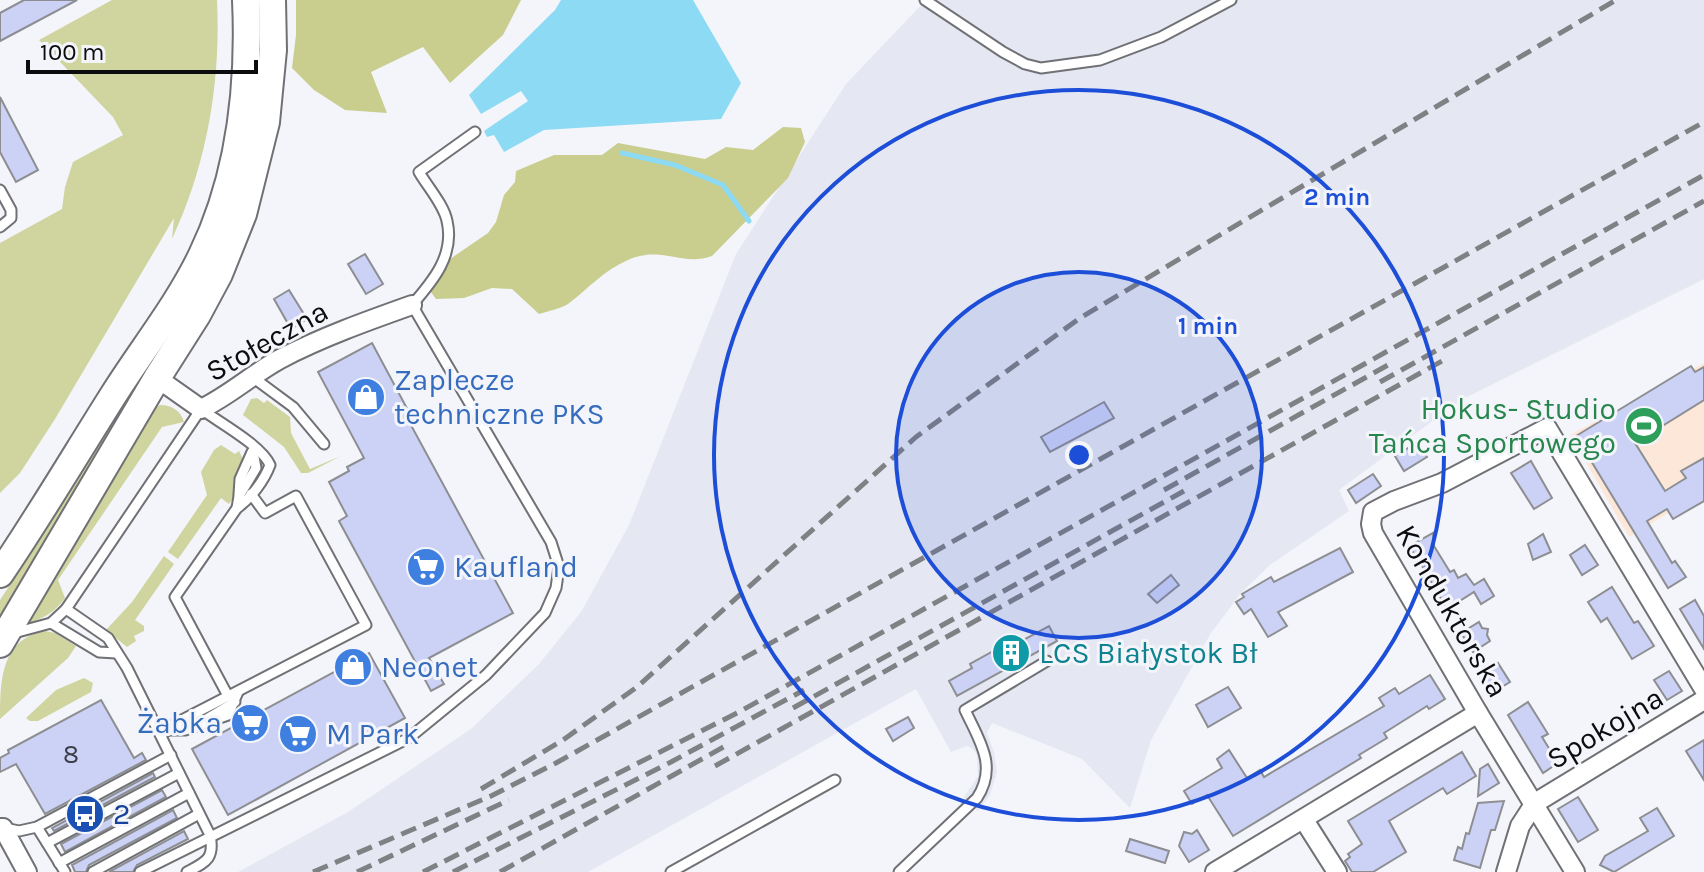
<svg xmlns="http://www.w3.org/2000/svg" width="1704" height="872" font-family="Karla,sans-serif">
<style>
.industrial{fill:#fce7d8}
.built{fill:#e5e7f2}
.green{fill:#d0d49e}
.forest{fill:#c9cd8e}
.water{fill:#8cdaf3}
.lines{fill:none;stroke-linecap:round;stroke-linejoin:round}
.stream{stroke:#8cdaf3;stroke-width:5}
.building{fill:#ccd2f6;stroke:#8d8e92;stroke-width:2}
.lane-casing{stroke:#707175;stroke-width:13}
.street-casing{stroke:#707175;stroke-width:22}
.secondary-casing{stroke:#707175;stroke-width:30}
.lane{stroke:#fff;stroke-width:9}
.street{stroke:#fff;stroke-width:18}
.secondary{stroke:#fff;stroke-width:26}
.rail{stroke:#808184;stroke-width:5;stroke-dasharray:16 8;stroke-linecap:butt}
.ring{fill:none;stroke:#1d4ed8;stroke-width:4}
.labels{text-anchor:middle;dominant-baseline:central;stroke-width:6;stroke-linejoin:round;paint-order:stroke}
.number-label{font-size:26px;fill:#3c3e48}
.street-label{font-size:30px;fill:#0c0c0e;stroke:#f4f5fa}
.shop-label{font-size:30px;fill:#366cbe;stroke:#f4f5fa;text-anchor:start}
.leisure-label{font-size:30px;fill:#27864d;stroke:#f4f5fa;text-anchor:end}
.culture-label{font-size:30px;fill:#0d838f;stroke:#f4f5fa;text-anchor:start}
.transit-label{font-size:30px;fill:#164399;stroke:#f4f5fa;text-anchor:start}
.centre{fill:#1d4ed8;stroke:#f4f5fa;stroke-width:4}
.ring-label{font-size:24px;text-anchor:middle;font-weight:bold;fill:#1d4ed8;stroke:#f4f5fa;stroke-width:6;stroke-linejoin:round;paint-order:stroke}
</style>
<rect width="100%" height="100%" fill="#f4f5fa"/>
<path class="industrial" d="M1704,363V491L1629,537L1570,435Z"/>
<path class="built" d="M926,0H1704V279L1461,400L1339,490L1349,511L1270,565L1241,593L1211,633L1151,740L1130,808L1082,759L992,723L987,733L994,752L997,772L990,795L978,811L964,797L978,776L977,755L972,748L967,746L951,752L916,689L588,872H238L348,812L471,729L539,664L581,612L629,525L736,254L846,84Z"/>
<g class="green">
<path d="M112,0H217C221,82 207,164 172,239L174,218L55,419L20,473L0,493V243L62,209L65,187L73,162L123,135L113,117L39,40Z"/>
<path d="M133,386L134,391C87,468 46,547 0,625V600L53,520L81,465Z"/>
<path d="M257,398L264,403L267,400L290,417L291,433L310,469L341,456L308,473H301L284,447L243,415L251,399Z"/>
<path d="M160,405C172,405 181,411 184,422L162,427L58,580L65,598C54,613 44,618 26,624L150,411Z"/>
<path d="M221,445L235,454L239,451L243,459L235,475L234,497L229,504L221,498L178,559L168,552L207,495L201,472L214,450Z"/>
<path d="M164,556L174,564L135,620L144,626V631L134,636L136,641L127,647L106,630L132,602Z"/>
<path d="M45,631L55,633L76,646L68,658L0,719C0,683 0,639 45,631Z"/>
<path d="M84,678L93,683L91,692L38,721H30L26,718L56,690Z"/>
</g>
<g class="forest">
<path d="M296,0H521L503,35L450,83L423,47L371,72L387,113L345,110L314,90L292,68L296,35Z"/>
<path d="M783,127L801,128L805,142L788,178L712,256C682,267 662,245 628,260C604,270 588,289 568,304C560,309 548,311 539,314L512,289L492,288L464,298L436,299L428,288V274L488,233L496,222L504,195L515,182L516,171L554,155H602L618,143L705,159L726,147L753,150Z"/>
</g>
<path class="water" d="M561,0H693L741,83L721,119L544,130L504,152L494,135L487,137L484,131L528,101L521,91L481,114L469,95L555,10Z"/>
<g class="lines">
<path class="stream" d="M622,153L675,165L723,185L749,221"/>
</g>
<g class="building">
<path d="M24,0H77L0,41V13Z"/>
<path d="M0,97L38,170L16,182L0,152Z"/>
<path d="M365,254L383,284L366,294L348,264Z"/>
<path d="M289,290L307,319L291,329L274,299Z"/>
<path d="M372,343L410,414L406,416L513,613L429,658L444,684L431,691L339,521L347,516L329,482L349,471L347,467L364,458L318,372Z"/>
<path d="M1691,366L1695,372L1704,367V400L1635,443L1665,491L1686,478L1681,471L1704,458V501L1673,519L1667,509L1647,521L1672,563L1675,561L1686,577L1668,588L1576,436Z"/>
<path d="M1104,402L1114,418L1050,452L1041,437Z"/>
<path d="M1418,442L1427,457L1404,471L1395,456Z"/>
<path d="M1531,461L1552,498L1534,509L1511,473Z"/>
<path d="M1373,474L1381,486L1356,503L1348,490Z"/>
<path d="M1433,533L1434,546L1450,572L1454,570L1458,578L1466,574L1474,585L1484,579L1494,596L1481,604L1474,592L1447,609L1421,564L1417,566L1410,554L1413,552L1410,546Z"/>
<path d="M1543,534L1551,552L1533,560L1528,544Z"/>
<path d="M1585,545L1598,565L1582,575L1570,555Z"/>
<path d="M1340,548L1353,572L1278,612L1287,626L1268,637L1251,609L1244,614L1236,602L1244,597L1242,594L1271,577L1274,582Z"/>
<path d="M1171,575L1179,585L1157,603L1148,594Z"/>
<path d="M1612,587L1634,623L1638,621L1654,646L1632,659L1607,618L1601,622L1588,602Z"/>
<path d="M1695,600L1704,616V649L1680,609Z"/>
<path d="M1479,622L1482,628L1488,629L1487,635L1490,641L1473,652L1461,633Z"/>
<path d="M1049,626L1057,641L957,696L949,681L972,668L970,664L1015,639L1018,643Z"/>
<path d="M369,653L405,718L228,815L192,749Z"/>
<path d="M1498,663L1510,682L1490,694L1479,675Z"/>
<path d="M1669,671L1682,691L1667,700L1654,680Z"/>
<path d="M1430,675L1445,699L1429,709L1427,706L1384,733L1387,738L1359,755L1361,758L1233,836L1207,795L1192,804L1184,791L1222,768L1217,759L1229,750L1247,778L1260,770L1264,777L1384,706L1379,698L1395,688L1399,694Z"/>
<path d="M1228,687L1241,708L1208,727L1196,705Z"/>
<path d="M101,700L134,758L142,753L146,760L45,814L16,764L0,772V758L9,753L8,750Z"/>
<path d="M1528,702L1548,734L1542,737L1558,763L1543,773L1508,715Z"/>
<path d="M908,717L914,728L893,741L886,729Z"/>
<path d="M1704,740V780L1686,751Z"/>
<path d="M1462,752L1476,776L1447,794L1443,788L1389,821L1406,852L1373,872H1352L1345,861L1350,857L1348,854L1362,844L1348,821Z"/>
<path d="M1488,764L1499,783L1478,796L1480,769Z"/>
<path d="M153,773L155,777L54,831L52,828Z"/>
<path d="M162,790L166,797L65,852L61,844Z"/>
<path d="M1578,797L1598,830L1578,842L1558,809Z"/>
<path d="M1504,801L1495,830H1491L1480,868L1454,860L1458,847L1462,849L1466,833L1469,834L1478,803Z"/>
<path d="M1657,808L1674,836L1614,872L1600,865L1605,856L1648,831L1640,818Z"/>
<path d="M173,810L177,818L89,865L86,872H75L72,865Z"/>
<path d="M1197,830L1209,850L1189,862L1179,846L1184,832L1192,834Z"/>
<path d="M184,831L188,839L137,865L133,872H109Z"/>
<path d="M1130,839L1169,851L1165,863L1126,851Z"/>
</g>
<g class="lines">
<g class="lane-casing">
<g id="lane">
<path d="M925,0L1003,52L1025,64L1041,68L1100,60L1161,37L1231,0"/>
<path d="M0,190L11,210V218L0,227"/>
<path d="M251,376L293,407L324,444"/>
<path d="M239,494L240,479L252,452"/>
<path d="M237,508L239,496L256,468L253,451"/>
<path d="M66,609L108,638L127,668L210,835C215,859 206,862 187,872"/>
<path d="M51,623L99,652L116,653"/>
<path d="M14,633L51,623L66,609L201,409C220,423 261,445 270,465C264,481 251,498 237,508L175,597L228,696"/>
<path d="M203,721L235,702"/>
<path d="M170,730H185L228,715L238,692"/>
<path d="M161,735L178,722L366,625L296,496L265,513L251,494"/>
<path d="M37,827L65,872"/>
<path d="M5,828L19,831L37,827L171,755"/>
<path d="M47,843L179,773"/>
<path d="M59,863L189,793"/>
<path d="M93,872L199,814"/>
<path d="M140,872L409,738L486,675L545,613L556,588L559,567L551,542L412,305C433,281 455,255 447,221C444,205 427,186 419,172L475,132"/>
<path d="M671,872L835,780"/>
<path d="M899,872L977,798C998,766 979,740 965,710L1047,661"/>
</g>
</g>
<g class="street-casing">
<g id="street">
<path d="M157,378L201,409C230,395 251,375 280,359C322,337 367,321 412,305"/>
<path d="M1304,820L1337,872"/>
<path d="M0,828H3L27,872"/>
<path d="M1215,872L1478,713"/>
<path d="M1506,872L1520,826L1535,803L1704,700"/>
<path d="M1575,872L1478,713L1373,533L1371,524L1373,512L1394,501L1442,483L1547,428L1704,689"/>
</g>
</g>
<g class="secondary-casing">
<g id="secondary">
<path d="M0,574C40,515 76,454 114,394C143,348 178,305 202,255C240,176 250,87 246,0"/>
<path d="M0,644L157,378L197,315L219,274L243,214L266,122L273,50L272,0"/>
</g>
</g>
<use href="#lane" class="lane"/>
<use href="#street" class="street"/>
<use href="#secondary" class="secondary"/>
<g class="rail">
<path d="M1380,382L1704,201"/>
<path d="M1164,490L1388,365"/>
<path d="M793,708L1184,491"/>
<path d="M715,766L1442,361"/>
<path d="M481,789L563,740L637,687L916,437L1080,318L1616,0"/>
<path d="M313,872L491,796L556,763L1704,122"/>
<path d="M357,872L509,800"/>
<path d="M423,872L739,712L1704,175"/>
<path d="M453,872L671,762L804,690"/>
<path d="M500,872L727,745"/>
</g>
</g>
<circle cx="1079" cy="455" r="183" fill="#1d4ed8" fill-opacity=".12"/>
<g class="ring">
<circle cx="1079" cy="455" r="183"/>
<circle cx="1079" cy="455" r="365"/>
</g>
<defs>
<g id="shop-disc" transform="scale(2)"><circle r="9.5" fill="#3f7fe0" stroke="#f4f5fa"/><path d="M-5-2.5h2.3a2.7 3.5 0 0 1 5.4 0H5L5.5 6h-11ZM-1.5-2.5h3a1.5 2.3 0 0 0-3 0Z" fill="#fff"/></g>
<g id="stadium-disc" transform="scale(2)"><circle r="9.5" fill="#2e9e5b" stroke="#f4f5fa"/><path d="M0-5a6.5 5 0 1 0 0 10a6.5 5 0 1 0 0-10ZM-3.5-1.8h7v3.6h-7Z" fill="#fff"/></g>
<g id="supermarket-disc" transform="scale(2)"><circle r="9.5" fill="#3f7fe0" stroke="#f4f5fa"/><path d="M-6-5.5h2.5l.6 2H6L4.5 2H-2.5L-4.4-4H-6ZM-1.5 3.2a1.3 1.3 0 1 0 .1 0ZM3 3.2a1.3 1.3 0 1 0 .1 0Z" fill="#fff"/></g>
<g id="building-disc" transform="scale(2)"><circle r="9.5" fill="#0f9aa8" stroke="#f4f5fa"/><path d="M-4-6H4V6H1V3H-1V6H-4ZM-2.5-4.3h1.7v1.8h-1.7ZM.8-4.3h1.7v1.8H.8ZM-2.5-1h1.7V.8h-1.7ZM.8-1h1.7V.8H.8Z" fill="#fff"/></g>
<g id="bus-disc" transform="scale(2)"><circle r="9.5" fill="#1a4fb4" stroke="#f4f5fa"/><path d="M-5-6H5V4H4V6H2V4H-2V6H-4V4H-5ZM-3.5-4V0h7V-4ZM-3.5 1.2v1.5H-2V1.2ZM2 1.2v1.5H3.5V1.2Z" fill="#fff"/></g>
</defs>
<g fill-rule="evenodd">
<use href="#shop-disc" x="366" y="397"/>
<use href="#stadium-disc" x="1644" y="426"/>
<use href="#supermarket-disc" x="426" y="567"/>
<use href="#building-disc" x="1011" y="653"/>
<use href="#shop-disc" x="353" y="667"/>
<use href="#supermarket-disc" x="250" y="723"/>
<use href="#supermarket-disc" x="298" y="734"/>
<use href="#bus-disc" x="85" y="814"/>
</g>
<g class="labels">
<g class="number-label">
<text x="71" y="754">8</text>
</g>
<g class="street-label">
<text transform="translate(267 341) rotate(-29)">Stołeczna</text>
<text transform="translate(1452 611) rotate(60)">Konduktorska</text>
<text transform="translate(1605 728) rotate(-31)">Spokojna</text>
</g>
<g class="shop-label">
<text x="394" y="380">Zaplecze<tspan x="394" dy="34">techniczne PKS</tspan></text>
<text x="454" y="567">Kaufland</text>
<text x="381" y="667">Neonet</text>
<text x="222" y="723" text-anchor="end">Żabka</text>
<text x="326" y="734">M Park</text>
</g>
<g class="leisure-label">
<text x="1616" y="409">Hokus- Studio<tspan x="1616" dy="34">Tańca Sportowego</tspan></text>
</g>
<g class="culture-label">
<text x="1039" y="653">LCS Białystok Bł</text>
</g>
<g class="transit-label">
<text x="113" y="814">2</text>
</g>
</g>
<circle cx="1079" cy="455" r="12" class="centre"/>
<g class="ring-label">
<text x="1337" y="205">2 min</text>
<text x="1208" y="334">1 min</text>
</g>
<path d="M28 60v12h228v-12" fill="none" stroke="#0c0c0e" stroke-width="4"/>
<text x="40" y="60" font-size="24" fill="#0c0c0e" stroke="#f4f5fa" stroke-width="6" paint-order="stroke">100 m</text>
</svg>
